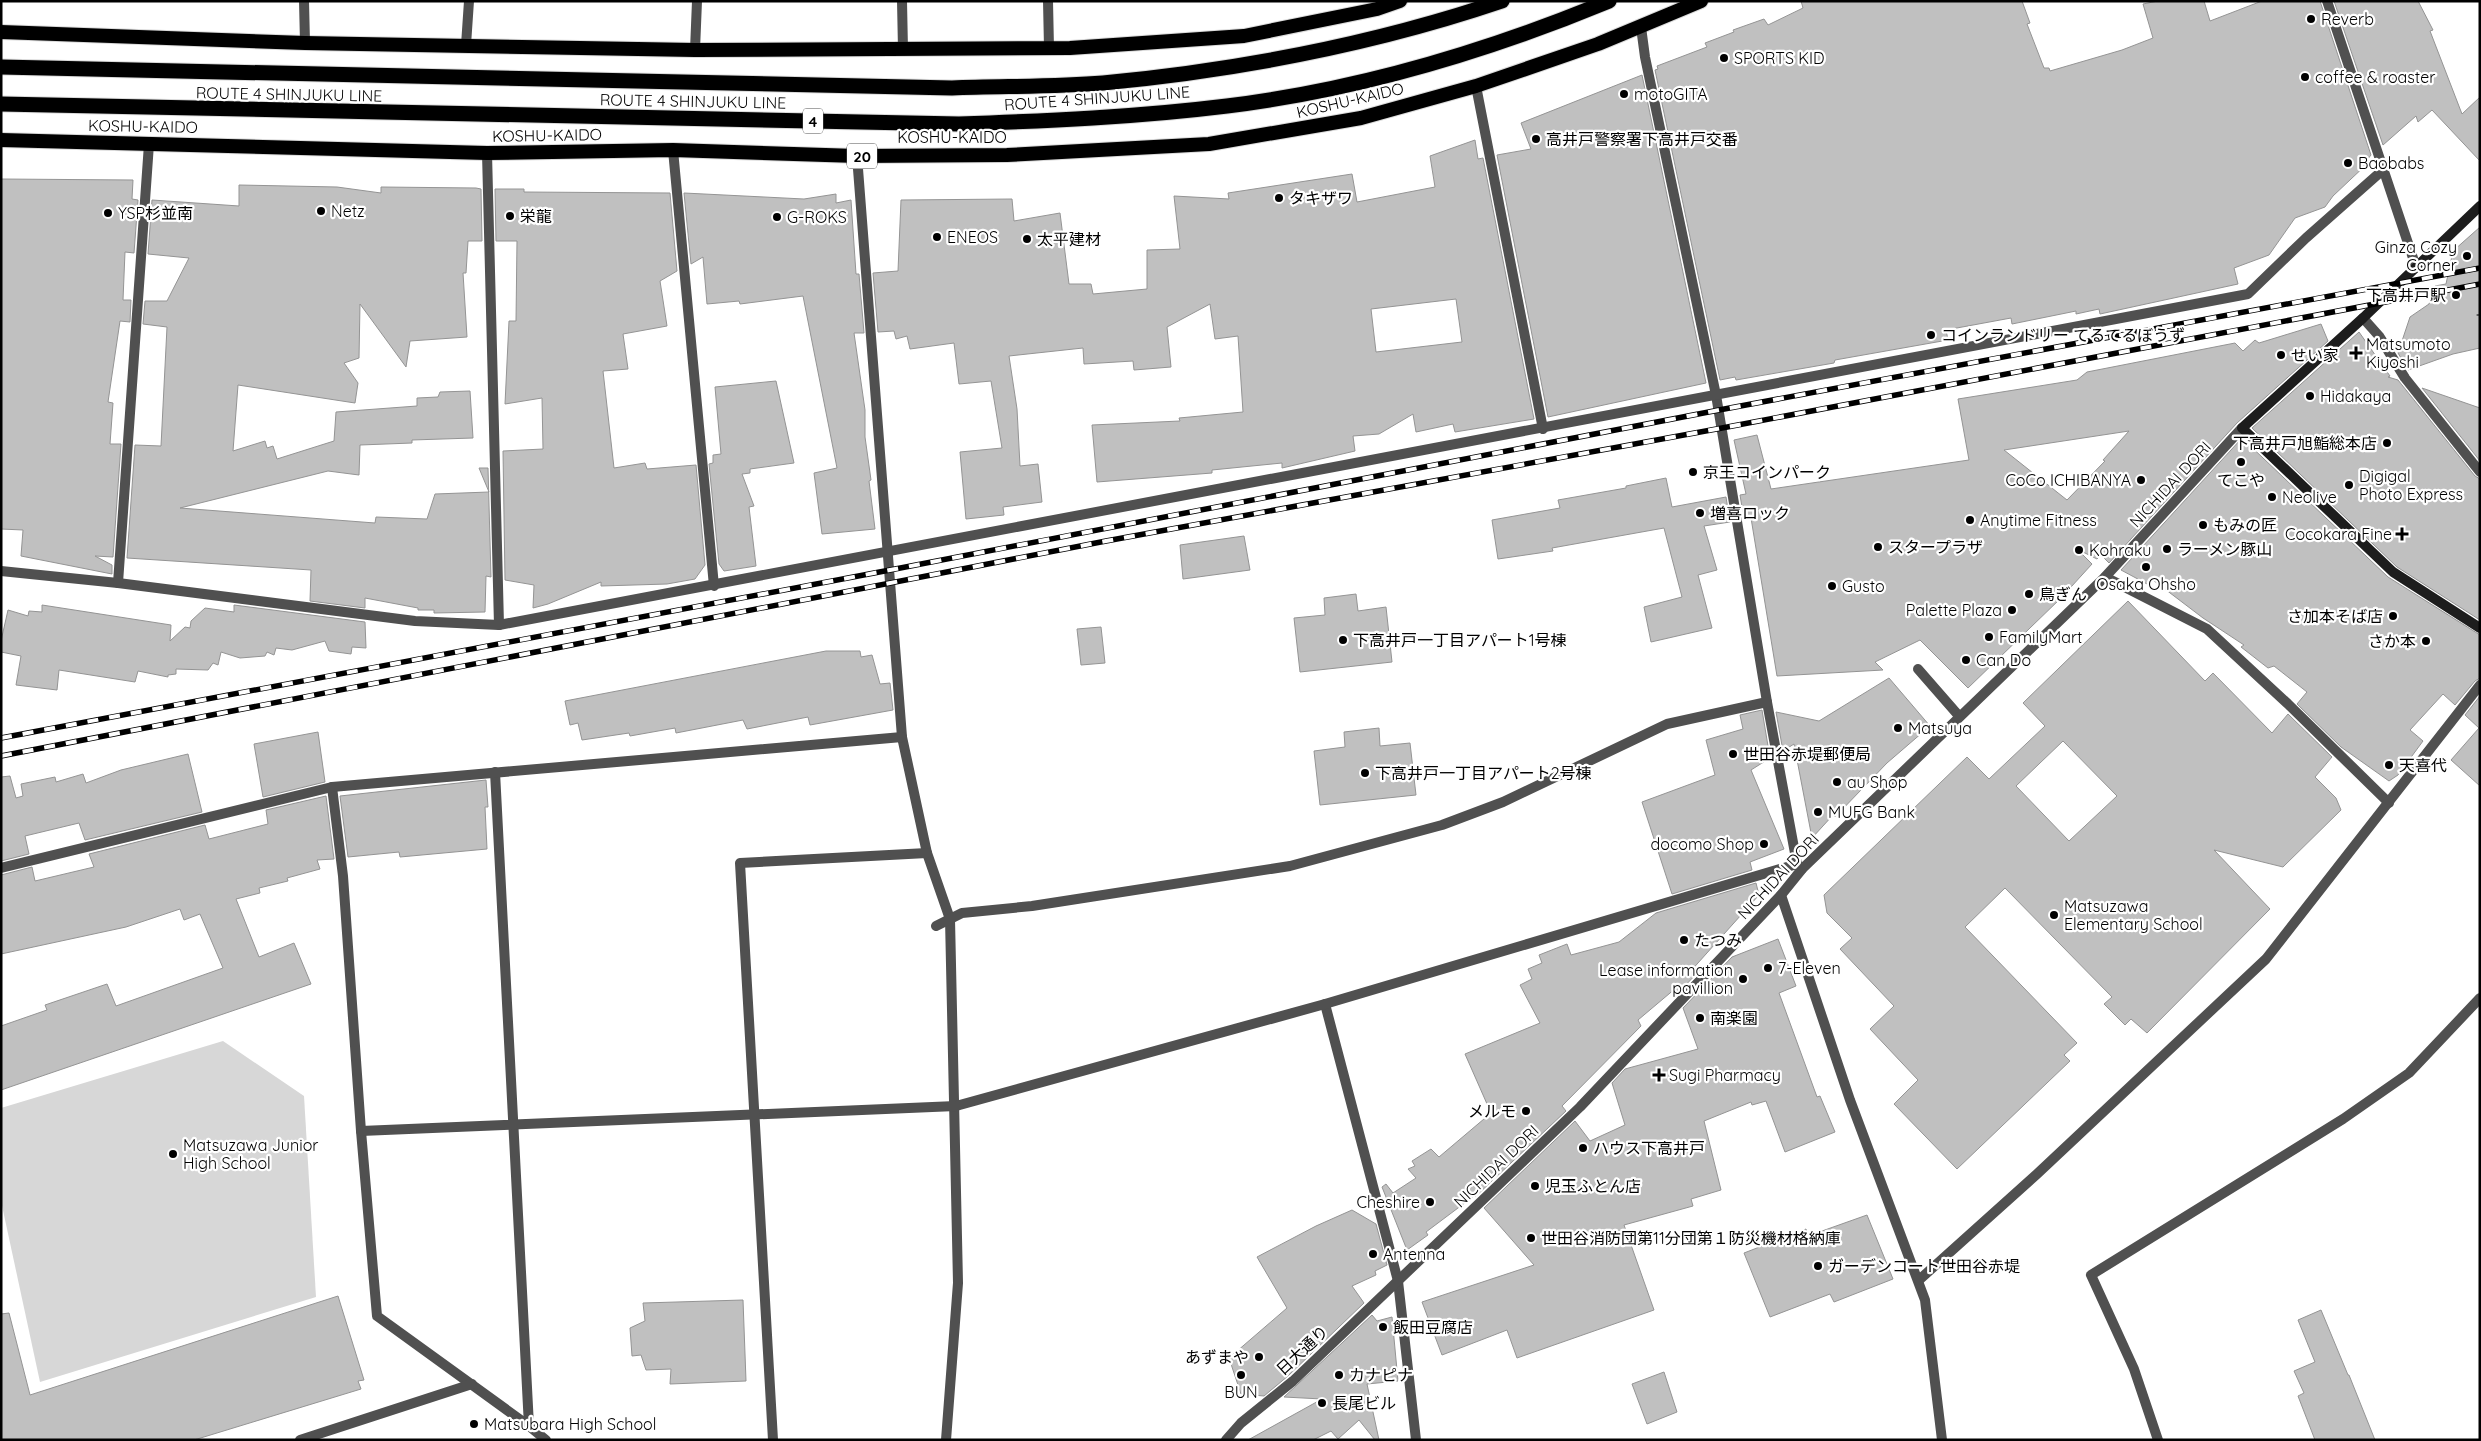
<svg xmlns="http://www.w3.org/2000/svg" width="2481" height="1441" font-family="Quicksand,'Noto Sans JP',sans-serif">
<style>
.green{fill:#d7d7d7}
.building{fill:#c0c0c0;stroke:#949494;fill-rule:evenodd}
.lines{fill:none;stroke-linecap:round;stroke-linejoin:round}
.trunk-casing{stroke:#dbdbdb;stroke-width:16}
.motorway-casing{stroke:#dbdbdb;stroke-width:17}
.pedestrian{stroke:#505050;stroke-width:10}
.minor{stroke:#505050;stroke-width:10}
.secondary{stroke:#1d1d1d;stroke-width:10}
.trunk{stroke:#000;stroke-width:14}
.motorway{stroke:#000;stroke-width:15}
.tram{stroke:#000;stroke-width:1}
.rail-casing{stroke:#000;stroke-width:5.5}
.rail{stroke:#fff;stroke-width:4;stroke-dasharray:11;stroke-linecap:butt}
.poi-dot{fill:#000;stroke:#fff;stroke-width:2}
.labels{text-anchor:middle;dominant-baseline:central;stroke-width:4.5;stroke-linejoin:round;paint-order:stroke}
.shield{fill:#fff;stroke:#4c4c4c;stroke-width:1}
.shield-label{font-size:15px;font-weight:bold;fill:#000}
.poi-label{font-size:16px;fill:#000;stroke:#fff;text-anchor:start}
.street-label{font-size:16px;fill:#000;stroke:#fff}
</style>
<rect width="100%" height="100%" fill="#fff"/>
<path class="green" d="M223,1041L304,1096L316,1297L40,1382L1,1201V1108Z"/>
<g class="building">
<path d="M1801,1H2022L2030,23L2027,24L2044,68H2049L2050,71L2122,50L2153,38L2143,4L2158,1H2204L2210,21L2262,1H2320L2371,155L2367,160L2368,163L2333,196L2325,207L2295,218L2269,255L2234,268L2238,284L2100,314L2099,309L2076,314V311L2012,324L2011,318L1946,330L1948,340L1835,360L1834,363L1736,380L1735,377L1720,380L1655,70L1658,69L1657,66L1707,47L1705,43L1734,32L1733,30L1764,19L1768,25L1803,8Z"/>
<path d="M2334,1H2418L2433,30L2430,31L2462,114L2480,97V161L2432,110L2418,122L2416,116L2383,145Z"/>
<path d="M1642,75L1706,383L1548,417L1497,155L1531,149L1521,123Z"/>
<path d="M1475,140L1478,159L1483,158L1534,419L1455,432L1453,424L1416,432L1413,414L1379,434L1353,436L1355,451L1282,468V463L1212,470V473L1097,482L1092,425L1180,421L1179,418L1243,412L1238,336L1215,339L1210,304L1167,327L1171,367L1134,370L1133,361L1084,364L1083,348L1009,356L1017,409L1020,466L1038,464L1042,502L1003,507L1004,515L966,519L960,452L1002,448L991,381L959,384L954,343L910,349L907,336L896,339L894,331L878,332L873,273L898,271L901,200L1012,199L1014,221L1060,213L1069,284H1091L1093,294L1147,289V250L1180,249L1174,196L1229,199L1228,193L1352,174L1357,202L1435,187L1430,156ZM1456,299L1462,342L1376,352L1371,309Z"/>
<path d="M1,179L133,180L132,199L138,200L134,253L125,252L123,300H131L130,322L120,321L108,402L113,403L110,444H121L113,557L95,556L112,565V574L21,556L23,530L1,529Z"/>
<path d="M239,185L337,187L381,193V187L476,188L481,189L482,241H468L466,273H463L467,337L410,341L406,367L360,304L359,358L344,363L358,383L355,403L238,385L233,451L265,441L267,448L273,446L277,459L334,441L336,412L417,406V398L438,397L440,392L470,391L473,438L412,440V443L360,445L359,475L328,471L180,508L375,523L376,517L427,519L435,494L489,492L479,468H488L491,577L486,576L485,612L434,613V610H418V608L365,598V608L310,601L311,570L127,558L135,445L161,446L167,327L143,324L145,301H167L189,258L148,254L152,200L239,206Z"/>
<path d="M495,189H524V192L670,193L677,271L660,281L667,326L623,334L628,369L603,371L614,468L645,463L647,469L696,465L705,565L695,579L667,584L601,586V582L548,604L533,608L534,585L505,580L503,451L543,449L542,398L505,404L509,321H516L517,241H496Z"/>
<path d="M684,193L804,199L836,194V203L851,200L856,274H859L864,333H854L865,410V437L871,480L869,481L875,529L822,534L814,473L837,468L803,296L740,304L739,301L707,304L703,257L691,264Z"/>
<path d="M2480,227V348L2453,354L2408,370L2398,353L2410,317L2429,304L2435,286L2446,284L2453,251Z"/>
<path d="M2321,324L2328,341L2237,423L2109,563L2101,555L2097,559L2077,549L2092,564L2061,598L1968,688L1920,640L1875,662L1883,670L1777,676L1751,518L1744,519L1740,495L1746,494L1734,440L1757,435L1771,489L1969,460L1958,399L2077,380L2087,372L2235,343L2243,351L2255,340L2259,343ZM2129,431L2103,460L2105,461L2067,500L2004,450Z"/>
<path d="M2359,332L2390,376L2388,377L2398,380L2475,476L2480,479V620L2397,567L2252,428Z"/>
<path d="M776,381L794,463L750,469V473L742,474L754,506L749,507L756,566L724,571L719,564L709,464L713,463V455L721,454L715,387Z"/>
<path d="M2422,388L2480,408V461Z"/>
<path d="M2242,438L2388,577L2480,635V678L2475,681L2455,705L2443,694L2410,730L2423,741L2398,775L2389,781L2341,747L2297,704L2307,692L2274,666L2268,668L2241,647L2244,645L2203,618L2153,580L2149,585L2121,570Z"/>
<path d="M1666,478L1672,507L1726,497L1730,522L1704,526L1717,570L1698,575L1712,628L1651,642L1644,607L1682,597L1664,528L1552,548L1553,551L1498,559L1492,520L1560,508L1558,500L1626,488V486Z"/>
<path d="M1244,536L1250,570L1183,579L1180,545Z"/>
<path d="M1356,594L1358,611L1386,607L1392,662L1300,672L1294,618L1325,615L1324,598Z"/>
<path d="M2128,601L2205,681L2213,673L2272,733L2288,714L2332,757L2315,777L2336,798L2341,810L2283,867L2214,850L2270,909L2147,1033L2131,1019L2125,1025L2104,1004L2112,997L2005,888L1965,927L2077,1043L2064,1055L2070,1061L1957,1169L1894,1104L1918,1080L1870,1029L1894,1006L1840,949L1852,938L1827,913L1824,895L1967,757L1989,779L2045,726L2023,703ZM2063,741L2117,796L2069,841L2016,786Z"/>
<path d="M42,605L171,625L170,641L185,627L190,628L191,621L205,608L234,612V605L365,622L366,648L352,647L351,654L329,651L325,641L292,650L276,648L274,655L267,652L265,656L240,658L221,652L218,665L213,663L208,670L176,669V674L168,675V677L138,671L135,682L59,670L57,690L16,685L21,656L1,652V641L8,610L28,616L29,611L42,612Z"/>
<path d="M1101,627L1105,663L1081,665L1077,629Z"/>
<path d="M826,651H860L861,657L872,655L880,684L890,683L893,710L810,725L808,717L747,729L743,720L676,733L675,728L630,736L629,733L582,740L578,723L570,725L565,701Z"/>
<path d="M1889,678L1930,726L1887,763L1835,817L1833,815L1812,838L1794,744L1783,751L1776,712L1819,721Z"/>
<path d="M2480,696V786L2451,760L2479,728L2465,715Z"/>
<path d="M1762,710L1770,758L1751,770L1784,849L1750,862L1752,870L1672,894L1642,802L1715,775L1706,740L1743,729L1740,715Z"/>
<path d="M1379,728L1380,746L1410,743L1416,795L1320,805L1314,751L1345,747L1344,732Z"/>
<path d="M318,732L325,782L263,797L254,744Z"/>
<path d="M188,754L202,812L85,840L79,823L25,836L29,854L1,861V777L10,776L16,798L23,796L21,784L55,777L56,782L83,774L86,783L121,770Z"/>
<path d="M486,780L488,807H485L487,849L400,857L399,852L348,857L340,796Z"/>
<path d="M326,796L334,859L317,860L320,869L287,878L288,881L259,888L260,893L236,899L259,957L294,943L311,984L1,1090V1026L47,1010L45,1005L107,984L116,1006L223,968L200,914L184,920L180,909L126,927L1,954V875L32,867L35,881L94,867L89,854L205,825L209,839L268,824L266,810Z"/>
<path d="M1756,883L1759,895L1689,973L1702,968L1678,993L1676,988L1638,1020L1641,1026L1562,1106L1566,1111L1475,1197L1474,1196L1426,1232L1428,1235L1407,1250L1382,1187L1386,1184L1393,1193L1416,1178L1408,1169L1415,1166L1412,1161L1431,1149L1439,1157L1491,1113L1465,1054L1540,1023L1520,985L1532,979L1528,969L1542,963L1539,955L1567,944L1571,955L1619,942L1656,913Z"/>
<path d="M1778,939L1796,986L1779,993L1817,1097L1820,1096L1835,1132L1785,1152L1766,1101L1752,1105L1751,1102L1704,1121L1721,1190L1691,1199L1693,1206L1624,1225L1654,1310L1517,1358L1507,1330L1442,1355L1422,1302L1534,1265L1484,1208L1575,1121L1590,1141L1625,1125L1612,1083L1625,1069L1698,1049L1683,1008L1732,957Z"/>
<path d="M1352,1210L1376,1224L1387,1265L1375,1271L1376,1275L1352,1286L1364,1303L1288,1376L1264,1396L1241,1394L1229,1358L1287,1308L1257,1257L1316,1226Z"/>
<path d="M1867,1215L1893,1279L1834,1302L1830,1294L1770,1317L1744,1253L1806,1229L1808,1236Z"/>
<path d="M338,1296L364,1380L358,1381L361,1389L194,1440H1V1314L9,1313L30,1395Z"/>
<path d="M743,1300L746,1381L670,1384L671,1369L646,1370L641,1355L632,1356L630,1328L645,1321L643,1303Z"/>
<path d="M2321,1310L2348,1375H2349L2375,1440H2315L2298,1396L2304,1393L2294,1371L2315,1362L2298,1320Z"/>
<path d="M1372,1315L1377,1321L1392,1317L1398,1381L1367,1384L1379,1440H1375L1359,1420L1338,1439L1331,1431L1313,1440H1248L1322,1399L1284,1397Z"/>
<path d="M1664,1372L1677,1412L1647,1424L1632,1384Z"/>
</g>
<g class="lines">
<g class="trunk-casing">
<g id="trunk">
<path d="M1,32L305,43L695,50L1070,48L1244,36L1377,9L1400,1"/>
<path d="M1,140L487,153L673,150L857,156L1007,155L1209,144L1361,118L1476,86L1598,44L1701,1"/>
</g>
</g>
<g class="motorway-casing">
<g id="motorway">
<path d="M1,67L952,88C1002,86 1053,87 1103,83C1239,70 1372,45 1502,1"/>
<path d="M1,104L959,124C1048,121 1138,117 1227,106C1357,90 1488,51 1609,1"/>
</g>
</g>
<path class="pedestrian" d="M1918,669L1959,716"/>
<g class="minor">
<path d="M304,1L305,43"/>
<path d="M902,1L903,50"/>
<path d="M1048,1L1049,48"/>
<path d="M2327,1L2416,267"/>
<path d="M1641,27L1645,57L1716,395L1767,702L1797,864"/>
<path d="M466,45L469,1"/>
<path d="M695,50L697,1"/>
<path d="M1476,86L1543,429"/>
<path d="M673,150L714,586"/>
<path d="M487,153L499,625"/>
<path d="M857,156L902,737L927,853L950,919L958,1283L946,1440"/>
<path d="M2363,318L2379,336L2405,378L2480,472"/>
<path d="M1,571L118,583L415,621L499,625L2248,294L2306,238L2384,169"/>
<path d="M2105,577L2207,629L2288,704L2389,803"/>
<path d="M118,583L149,144"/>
<path d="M495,772L529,1426"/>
<path d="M332,787L343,876L361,1131L377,1316L529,1426L546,1440"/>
<path d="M1,868L332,787L902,737"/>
<path d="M1781,895L1850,1100L1925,1300L1942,1440"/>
<path d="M936,926L962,913L1032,906L1290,866L1442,825L1503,802L1667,724L1767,702"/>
<path d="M1325,1004L1398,1281L1416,1440"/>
<path d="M361,1131L956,1106L1325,1004L1797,864L1802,869"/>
<path d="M1919,1280L2037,1174L2266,959L2480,685"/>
<path d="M300,1440L472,1384"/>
<path d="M773,1440L740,863L927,853"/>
<path d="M1226,1440L1241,1423L1293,1381L1580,1107L1781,895L1802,869L2105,577L2242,428"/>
<path d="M2158,1440L2134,1369L2091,1275L2343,1119L2409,1073L2480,998"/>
</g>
<path class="secondary" d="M2480,206L2363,318L2242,428L2393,572L2480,628"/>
<use href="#trunk" class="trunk"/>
<use href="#motorway" class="motorway"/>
<path class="tram" d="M2477,315H2480"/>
<g class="rail-casing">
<g id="rail">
<path d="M1,738L890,570L1719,410L2480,268"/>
<path d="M1,756L1106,541L1722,428L2480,284"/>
</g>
</g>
<use href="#rail" class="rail"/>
</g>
<g class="poi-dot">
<circle cx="2311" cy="19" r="5"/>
<circle cx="1724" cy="58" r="5"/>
<circle cx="2305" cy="77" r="5"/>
<circle cx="1624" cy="94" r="5"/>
<circle cx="1536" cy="139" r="5"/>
<circle cx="2348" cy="163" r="5"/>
<circle cx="1279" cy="198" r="5"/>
<circle cx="321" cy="211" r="5"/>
<circle cx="108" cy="213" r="5"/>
<circle cx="510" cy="216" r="5"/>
<circle cx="777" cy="217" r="5"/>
<circle cx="937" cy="237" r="5"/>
<circle cx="1027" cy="239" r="5"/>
<circle cx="2467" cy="256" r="5"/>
<circle cx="2456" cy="295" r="5"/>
<circle cx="1931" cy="335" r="5"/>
<path d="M2353.5 345.5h5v5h5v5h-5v5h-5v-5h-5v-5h5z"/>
<circle cx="2281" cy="355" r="5"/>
<circle cx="2310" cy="396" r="5"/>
<circle cx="2387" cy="443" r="5"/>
<circle cx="2241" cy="462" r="5"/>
<circle cx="1693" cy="472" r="5"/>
<circle cx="2141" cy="480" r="5"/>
<circle cx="2349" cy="485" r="5"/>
<circle cx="2272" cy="497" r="5"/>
<circle cx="1700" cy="513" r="5"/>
<circle cx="1970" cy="520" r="5"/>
<circle cx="2203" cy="525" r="5"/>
<path d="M2399.5 526.5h5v5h5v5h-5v5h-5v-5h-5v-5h5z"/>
<circle cx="1878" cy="547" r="5"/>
<circle cx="2167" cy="549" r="5"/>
<circle cx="2079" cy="550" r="5"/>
<circle cx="2146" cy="567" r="5"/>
<circle cx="1832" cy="586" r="5"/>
<circle cx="2029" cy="594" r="5"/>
<circle cx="2012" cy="610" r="5"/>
<circle cx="2393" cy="616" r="5"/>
<circle cx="1989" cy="637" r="5"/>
<circle cx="1343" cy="640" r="5"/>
<circle cx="2426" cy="641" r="5"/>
<circle cx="1966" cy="660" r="5"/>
<circle cx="1898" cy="728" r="5"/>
<circle cx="1733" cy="754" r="5"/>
<circle cx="2389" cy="765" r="5"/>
<circle cx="1365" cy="773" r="5"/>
<circle cx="1837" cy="782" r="5"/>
<circle cx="1818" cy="812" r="5"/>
<circle cx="1764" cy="844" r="5"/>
<circle cx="2054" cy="915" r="5"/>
<circle cx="1684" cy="940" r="5"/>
<circle cx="1768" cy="968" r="5"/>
<circle cx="1743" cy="979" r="5"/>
<circle cx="1700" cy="1018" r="5"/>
<path d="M1656.5 1067.5h5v5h5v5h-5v5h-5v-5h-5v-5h5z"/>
<circle cx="1526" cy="1111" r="5"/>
<circle cx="1583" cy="1148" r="5"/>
<circle cx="173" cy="1154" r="5"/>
<circle cx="1535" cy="1186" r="5"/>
<circle cx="1430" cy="1202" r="5"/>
<circle cx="1531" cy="1238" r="5"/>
<circle cx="1373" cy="1254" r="5"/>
<circle cx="1818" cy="1266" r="5"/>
<circle cx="1383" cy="1327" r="5"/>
<circle cx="1259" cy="1357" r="5"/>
<circle cx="1241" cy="1375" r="5"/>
<circle cx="1339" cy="1375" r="5"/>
<circle cx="1322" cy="1403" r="5"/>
<circle cx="474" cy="1424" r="5"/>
</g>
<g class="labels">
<g class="shield">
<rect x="803" y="108.5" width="20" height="25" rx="4"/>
<rect x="847" y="143.5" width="30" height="25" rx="4"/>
</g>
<g class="shield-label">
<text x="813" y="121">4</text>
<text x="862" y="156">20</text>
</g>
<g class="poi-label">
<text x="2321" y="19">Reverb</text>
<text x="1734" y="58">SPORTS KID</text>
<text x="2315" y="77">coffee &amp; roaster</text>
<text x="1634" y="94">motoGITA</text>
<text x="1546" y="139">高井戸警察署下高井戸交番</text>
<text x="2358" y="163">Baobabs</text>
<text x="1289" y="198">タキザワ</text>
<text x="331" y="211">Netz</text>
<text x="118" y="213">YSP杉並南</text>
<text x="520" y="216">栄龍</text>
<text x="787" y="217">G-ROKS</text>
<text x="947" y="237">ENEOS</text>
<text x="1037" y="239">太平建材</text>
<text x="2457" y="247" text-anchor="end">Ginza Cozy<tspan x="2457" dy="18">Corner</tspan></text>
<text x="2446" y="295" text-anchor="end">下高井戸駅</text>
<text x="1941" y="335">コインランドリー てるてるぼうず</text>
<text x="2366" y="344">Matsumoto<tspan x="2366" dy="18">Kiyoshi</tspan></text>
<text x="2291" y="355">せい家</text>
<text x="2320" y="396">Hidakaya</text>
<text x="2377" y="443" text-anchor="end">下高井戸旭鮨総本店</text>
<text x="1703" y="472">京王コインパーク</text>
<text x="2359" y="476">Digigal<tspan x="2359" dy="18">Photo Express</tspan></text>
<text x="2131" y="480" text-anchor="end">CoCo ICHIBANYA</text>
<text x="2241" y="480" text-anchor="middle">てこや</text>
<text x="2282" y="497">Neolive</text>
<text x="1710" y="513">増喜ロック</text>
<text x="1980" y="520">Anytime Fitness</text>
<text x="2213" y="525">もみの匠</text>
<text x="2392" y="534" text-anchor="end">Cocokara Fine</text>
<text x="1888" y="547">スタープラザ</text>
<text x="2177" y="549">ラーメン豚山</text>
<text x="2089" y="550">Kohraku</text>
<text x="2146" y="584" text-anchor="middle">Osaka Ohsho</text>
<text x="1842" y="586">Gusto</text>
<text x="2039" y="594">鳥ぎん</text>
<text x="2002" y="610" text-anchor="end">Palette Plaza</text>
<text x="2383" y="616" text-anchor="end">さ加本そば店</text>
<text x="1999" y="637">FamilyMart</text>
<text x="1353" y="640">下高井戸一丁目アパート1号棟</text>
<text x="2416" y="641" text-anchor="end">さか本</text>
<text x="1976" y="660">Can Do</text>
<text x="1908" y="728">Matsuya</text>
<text x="1743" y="754">世田谷赤堤郵便局</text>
<text x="2399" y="765">天喜代</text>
<text x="1375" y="773">下高井戸一丁目アパート2号棟</text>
<text x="1847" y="782">au Shop</text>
<text x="1828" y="812">MUFG Bank</text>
<text x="1754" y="844" text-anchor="end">docomo Shop</text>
<text x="2064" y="906">Matsuzawa<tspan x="2064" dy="18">Elementary School</tspan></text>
<text x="1694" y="940">たつみ</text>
<text x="1778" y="968">7-Eleven</text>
<text x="1733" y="970" text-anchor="end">Lease information<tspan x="1733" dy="18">pavillion</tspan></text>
<text x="1710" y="1018">南楽園</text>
<text x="1669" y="1075">Sugi Pharmacy</text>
<text x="1516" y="1111" text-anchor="end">メルモ</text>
<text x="183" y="1145">Matsuzawa Junior<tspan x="183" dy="18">High School</tspan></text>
<text x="1593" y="1148">ハウス下高井戸</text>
<text x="1545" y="1186">児玉ふとん店</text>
<text x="1420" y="1202" text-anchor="end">Cheshire</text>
<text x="1541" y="1238">世田谷消防団第11分団第１防災機材格納庫</text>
<text x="1383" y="1254">Antenna</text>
<text x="1828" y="1266">ガーデンコート世田谷赤堤</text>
<text x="1393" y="1327">飯田豆腐店</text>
<text x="1249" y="1357" text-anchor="end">あずまや</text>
<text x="1349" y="1375">カナピナ</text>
<text x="1241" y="1392" text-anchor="middle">BUN</text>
<text x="1332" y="1403">長尾ビル</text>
<text x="484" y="1424">Matsubara High School</text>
</g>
<g class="street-label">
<text transform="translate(289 94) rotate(1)">ROUTE 4 SHINJUKU LINE</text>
<text transform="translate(1097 98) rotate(-4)">ROUTE 4 SHINJUKU LINE</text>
<text transform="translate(1350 100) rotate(-13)">KOSHU-KAIDO</text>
<text transform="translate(693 101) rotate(1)">ROUTE 4 SHINJUKU LINE</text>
<text transform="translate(143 126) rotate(1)">KOSHU-KAIDO</text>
<text transform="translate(547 135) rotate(-1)">KOSHU-KAIDO</text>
<text x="952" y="137">KOSHU-KAIDO</text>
<text transform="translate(2170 484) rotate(-47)">NICHIDAI DORI</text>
<text transform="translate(1778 876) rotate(-47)">NICHIDAI DORI</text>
<text transform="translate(1496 1166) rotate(-44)">NICHIDAI DORI</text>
<text transform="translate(1302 1350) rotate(-43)">日大通り</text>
</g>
</g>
<rect width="2481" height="1441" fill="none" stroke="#000000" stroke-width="5"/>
</svg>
